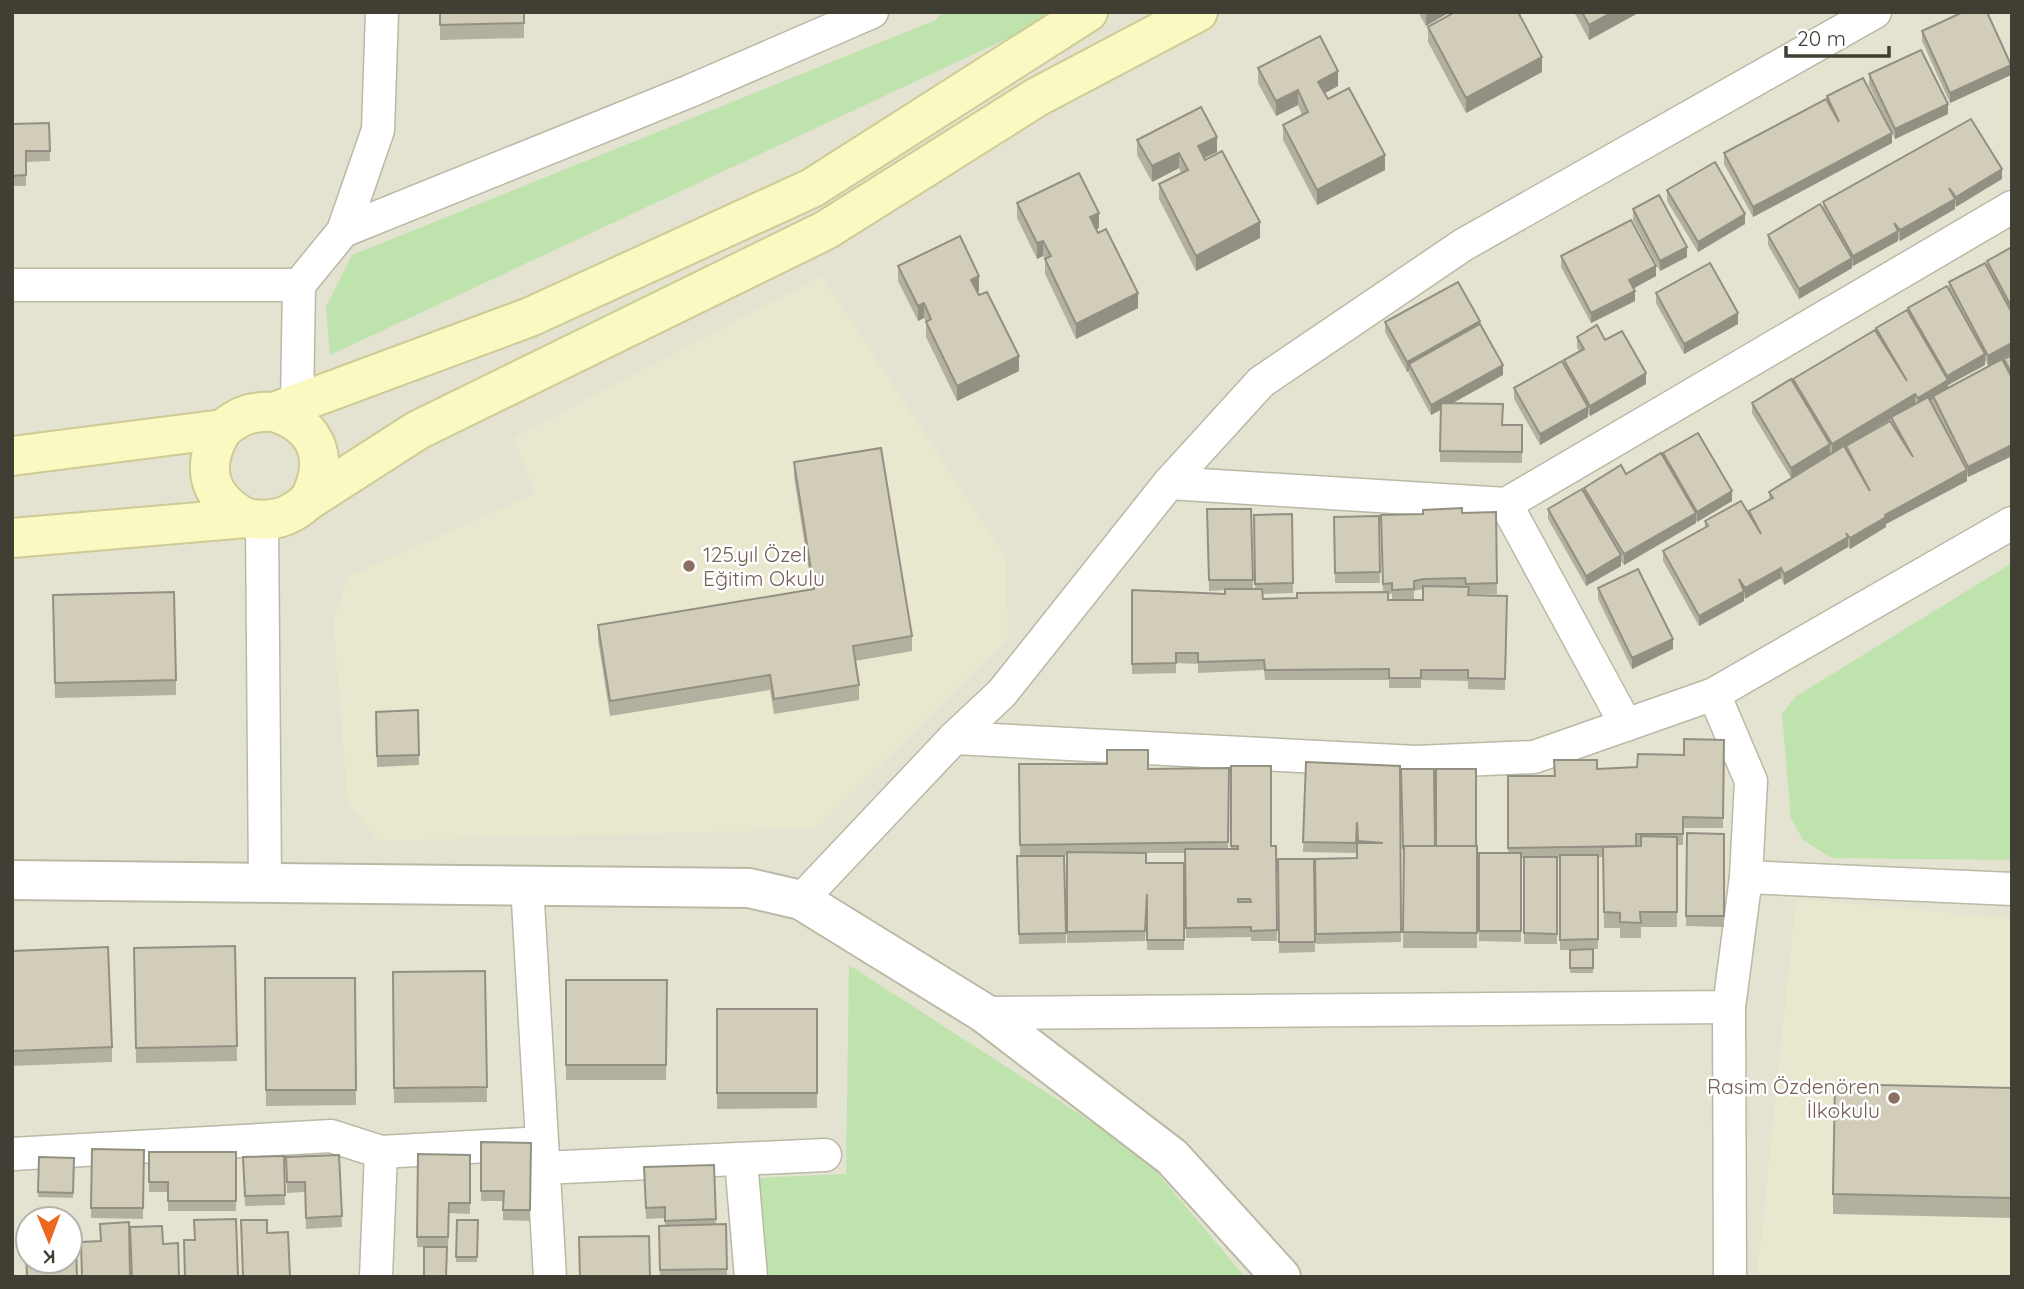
<svg xmlns="http://www.w3.org/2000/svg" width="2024" height="1289" font-family="Quicksand,sans-serif">
<style>
.residential{fill:#e4e2d1;fill-rule:evenodd}
.education{fill:#e9e7cd}
.green{fill:#bfe3ad}
.lines{fill:none;stroke-linecap:round;stroke-linejoin:round}
.minor-casing{stroke:#bbb8a6;stroke-width:35}
.tertiary-casing{stroke:#bbb8a6;stroke-width:42}
.secondary-casing{stroke:#cecb95;stroke-width:42}
.minor{stroke:#fff;stroke-width:32}
.tertiary{stroke:#fff;stroke-width:38}
.secondary{stroke:#fbf9c2;stroke-width:38}
.wall{fill:#b4b09f;fill-rule:evenodd}
.shaded-wall{fill:#929082}
.building{fill:#d1cdb9;stroke:#929082;stroke-width:2;fill-rule:evenodd}
.education-dot{fill:#8d6e63;stroke:#fff;stroke-width:2.5}
.labels{text-anchor:middle;dominant-baseline:central;stroke-width:5;stroke-linejoin:round;paint-order:stroke}
.education-label{font-size:21px;fill:#785e54;stroke:#fff;text-anchor:start}
</style>
<rect width="100%" height="100%" fill="#f0efe3"/>
<path class="residential" d="M12,12H2012V1277H12ZM28,1219H70V1261H28Z"/>
<g class="education">
<path d="M821,276L1005,555L1008,639L815,829L379,841L348,804L333,621L349,576L536,493L513,438Z"/>
<path d="M1796,898L2012,919V1277H1757Z"/>
</g>
<g class="green">
<path d="M943,12H1064L330,355L326,307L352,255L936,20Z"/>
<path d="M2012,563V860L1832,858L1803,840L1791,818L1782,714L1795,697Z"/>
<path d="M849,965L1098,1126L1155,1170L1245,1277H765L755,1178L846,1174Z"/>
</g>
<g class="lines">
<g class="minor-casing">
<g id="minor">
<path d="M343,231L690,91L872,12"/>
<path d="M12,285H299"/>
<path d="M297,403L299,285L343,231L378,130L382,12"/>
<path d="M1169,483L1506,504L2012,207"/>
<path d="M1506,504L1626,725"/>
<path d="M262,521L265,884"/>
<path d="M1714,694L1751,781L1746,877"/>
<path d="M954,738L1416,762L1534,757L1714,694L2012,523"/>
<path d="M527,885L550,1277"/>
<path d="M801,900L954,738L1002,693L1169,483L1261,382L1463,245L1875,12"/>
<path d="M1729,1007L1730,1277"/>
<path d="M984,1013L1729,1007L1746,877L2012,889"/>
<path d="M12,1154L331,1136L381,1152L542,1143"/>
<path d="M741,1161L751,1277"/>
<path d="M542,1168L825,1155"/>
<path d="M376,1277L381,1152"/>
</g>
</g>
<g class="tertiary-casing">
<path id="tertiary" d="M12,880L749,888L801,900L984,1013L1172,1157L1281,1277"/>
</g>
<g class="secondary-casing">
<g id="secondary">
<path d="M274,412C318,426 330,459 309,500"/>
<path d="M223,429C200,466 207,497 246,518"/>
<path d="M12,456L223,429C240,415 252,411 274,412L530,317L812,188L1088,12"/>
<path d="M12,538L246,518C272,523 289,518 309,500L418,430L826,230L1037,97L1198,12"/>
</g>
</g>
<use href="#minor" class="minor"/>
<use href="#tertiary" class="tertiary"/>
<use href="#secondary" class="secondary"/>
</g>
<g class="wall">
<path d="M440,12H524V38L440,40Z"/>
<path d="M1418,12H1450L1426,26Z"/>
<path d="M1574,12H1640L1589,40Z"/>
<path d="M1428,27L1542,72L1466,113L1428,42Z"/>
<path d="M1922,31L2011,75L1950,103L1922,41Z"/>
<path d="M1258,68L1338,86L1325,93L1328,99L1385,170L1317,205L1283,140V125L1302,115L1298,105L1276,116L1258,83Z"/>
<path d="M1869,74L1948,114L1895,139L1869,85Z"/>
<path d="M1827,96L1892,143L1753,217L1724,164V153L1827,101Z"/>
<path d="M49,123L50,161L26,162V186H12V124Z"/>
<path d="M1137,140L1217,152L1204,158L1260,238L1196,271L1159,199V184L1181,173L1179,168L1152,182L1137,155Z"/>
<path d="M2002,179L1955,206V209L1900,241L1898,239V241L1853,266L1852,265V268L1799,299L1768,245V235L1823,208V202Z"/>
<path d="M1667,190L1745,224L1698,252L1667,201Z"/>
<path d="M1017,203L1099,228L1096,229L1138,308L1076,339L1045,274V259L1043,256L1037,259L1017,218Z"/>
<path d="M1633,209L1687,257L1660,271L1633,220Z"/>
<path d="M2012,247V354L1988,366L1985,360V365L1948,385V388L2004,363V359L2012,355V456L1968,477L1967,475V481L1886,524V527L1850,549L1848,546V547L1784,585L1781,578L1744,598V601L1699,626L1663,561V551L1705,527V521L1749,513V511L1769,500V492L1791,478L1752,413V403L1793,382V379L1876,333V328L1908,313V308L1949,289V282L1987,266V261ZM1891,419V422L1859,438Z"/>
<path d="M1561,256L1656,276L1633,288L1635,301L1591,323L1561,267Z"/>
<path d="M898,266L979,291L977,292L1019,371L957,401L926,337V322L924,318L918,321L898,281Z"/>
<path d="M1656,293L1738,324L1684,354L1656,303Z"/>
<path d="M1385,322L1480,324L1503,375L1453,403L1502,425H1522V463L1440,462V410L1431,415L1409,374V371L1407,372L1385,332Z"/>
<path d="M1577,337L1605,340L1646,384L1590,416L1588,413V417L1540,445L1514,399V388L1564,364V360L1579,351L1577,347Z"/>
<path d="M1663,453L1732,501L1697,522L1696,520V523L1624,565L1621,561V566L1586,586L1548,519V509L1584,491V488L1626,474L1663,457Z"/>
<path d="M794,462L912,636V651L855,661L859,685V700L774,714L770,690L610,716L598,640V625L812,590L794,477Z"/>
<path d="M1207,509H1251L1253,589H1255L1254,515L1292,514L1293,593L1262,594L1263,599L1297,598L1383,592L1381,515L1496,512L1497,594H1469V595L1507,596L1505,690L1468,689V681L1421,680V688H1389V680H1265L1264,670L1198,673V664L1176,663V673L1132,674V590L1225,594V590L1209,591ZM1423,589V600H1414V591ZM1388,594H1392V600H1388Z"/>
<path d="M1379,516L1380,583H1335L1334,517Z"/>
<path d="M1598,588L1673,649L1632,669L1598,599Z"/>
<path d="M53,610L176,680V695L55,698Z"/>
<path d="M418,710L419,765L377,767L376,712Z"/>
<path d="M1724,740L1723,828H1683V845H1677V927H1641V938H1620V928H1604L1603,857H1598V949H1593V973H1570V950H1560V857L1557,858V944H1524V858H1521V942L1479,941V853H1508V776H1554L1597,769L1637,767L1684,755Z"/>
<path d="M1306,762L1400,766L1401,942L1316,944L1315,859L1357,858V832L1356,853L1303,852Z"/>
<path d="M1019,764H1107L1148,769L1229,768L1228,849H1231V766L1271,846H1276L1277,941H1251V937L1186,938L1185,853H1146V863H1184V950H1147V904L1145,941L1067,943V855H1020Z"/>
<path d="M1401,769L1435,846H1477V948H1403L1404,858H1403Z"/>
<path d="M1687,833L1724,834V927L1686,926Z"/>
<path d="M1017,856H1064L1066,943L1019,944Z"/>
<path d="M1278,859H1314L1315,952L1279,953Z"/>
<path d="M235,946L237,1061L136,1063L134,948Z"/>
<path d="M12,951L112,1047V1062L12,1066Z"/>
<path d="M485,971L487,1102L394,1103L393,972Z"/>
<path d="M265,978H355L356,1105L266,1106Z"/>
<path d="M566,980H667L666,1080H566Z"/>
<path d="M717,1009H817V1108L717,1109Z"/>
<path d="M2012,1088V1218L1833,1214V1194Z"/>
<path d="M481,1142L531,1143L530,1221L503,1220V1201H481Z"/>
<path d="M92,1149L144,1150L143,1219L91,1218Z"/>
<path d="M149,1152H236V1211H168V1192H149Z"/>
<path d="M418,1154L470,1155V1214L449,1213L448,1248L417,1247Z"/>
<path d="M339,1155L342,1227L306,1229L305,1192L287,1193L286,1157Z"/>
<path d="M284,1156L285,1205L245,1206L243,1157Z"/>
<path d="M39,1157L74,1158L73,1198L38,1197Z"/>
<path d="M714,1165L716,1224H726L727,1277H660L659,1226H665V1218L646,1219L644,1167Z"/>
<path d="M457,1220H478L477,1262H456Z"/>
</g>
<g class="shaded-wall">
<path d="M1426,12H1450L1426,26Z"/>
<path d="M1613,12H1640L1589,40V25Z"/>
<path d="M1542,57V72L1466,113V98Z"/>
<path d="M2011,65V75L1950,103V93Z"/>
<path d="M1338,71V86L1318,97V82Z"/>
<path d="M1298,90V105L1276,116V101Z"/>
<path d="M1948,104V114L1895,139V129Z"/>
<path d="M1892,133V143L1753,217V207Z"/>
<path d="M1217,137V152L1198,161V146Z"/>
<path d="M1179,153V168L1152,182V166Z"/>
<path d="M1385,155V170L1317,205V190Z"/>
<path d="M2002,169V179L1956,207V197Z"/>
<path d="M1955,199V209L1900,241V230Z"/>
<path d="M1099,213V228L1090,232V217Z"/>
<path d="M1745,214V224L1698,252V242Z"/>
<path d="M1260,222V238L1196,271V256Z"/>
<path d="M1898,231V241L1853,266V256Z"/>
<path d="M1043,241V256L1037,259V243Z"/>
<path d="M1687,247V257L1660,271V261Z"/>
<path d="M1852,258V268L1799,299V289Z"/>
<path d="M1656,266V276L1629,291V280Z"/>
<path d="M979,276V291L971,295V280Z"/>
<path d="M1635,291V301L1591,323V313Z"/>
<path d="M1138,293V308L1076,339V324Z"/>
<path d="M924,303V318L918,321V306Z"/>
<path d="M1738,313V324L1684,354V344Z"/>
<path d="M1480,321V332L1409,364V371L1407,372V362Z"/>
<path d="M2012,343V354L1988,366V356Z"/>
<path d="M1985,354V365L1948,385V390L1933,396V399L1918,408V398L1947,381V376Z"/>
<path d="M1019,356V371L957,401V386Z"/>
<path d="M1503,365V375L1431,415V405Z"/>
<path d="M1646,373V384L1590,416V406Z"/>
<path d="M1915,394V404L1891,417V419L1832,454V444Z"/>
<path d="M1588,407V417L1540,445V434Z"/>
<path d="M1830,444V454L1791,478V468Z"/>
<path d="M2012,445V456L1968,477V467Z"/>
<path d="M1967,470V481L1886,524V527L1850,549V538L1885,515Z"/>
<path d="M1732,491V501L1697,522V512Z"/>
<path d="M1696,513V523L1624,565V554Z"/>
<path d="M1848,537V547L1784,585V574Z"/>
<path d="M1621,555V566L1586,586V576Z"/>
<path d="M1781,568V578L1745,599V588Z"/>
<path d="M1744,591V601L1699,626V616Z"/>
<path d="M1673,639V649L1632,669V658Z"/>
</g>
<g class="building">
<path d="M440,12H524V23L440,25Z"/>
<path d="M1455,12H1518L1542,57L1466,98L1428,27Z"/>
<path d="M1582,12H1613L1589,25Z"/>
<path d="M1963,12H1987L2011,65L1950,93L1922,31Z"/>
<path d="M1320,36L1338,71L1318,82L1328,99L1349,88L1385,155L1317,190L1283,125L1308,112L1298,90L1276,101L1258,68Z"/>
<path d="M1921,50L1948,104L1895,129L1869,74Z"/>
<path d="M1863,78L1892,133L1753,207L1724,153L1826,99L1839,122L1827,96Z"/>
<path d="M1201,107L1217,137L1198,146L1205,160L1222,151L1260,222L1196,256L1159,184L1188,170L1179,153L1152,166L1137,140Z"/>
<path d="M1971,119L2002,169L1956,197L1949,188L1955,199L1900,230L1894,223L1898,231L1853,256L1823,202Z"/>
<path d="M49,123L50,151H26V175L12,176V124Z"/>
<path d="M1715,162L1745,214L1698,242L1667,190Z"/>
<path d="M1079,173L1099,213L1090,217L1098,233L1106,229L1138,293L1076,324L1045,259L1051,256L1043,241L1037,243L1017,203Z"/>
<path d="M1659,195L1687,247L1660,261L1633,209Z"/>
<path d="M1820,204L1852,258L1799,289L1768,235Z"/>
<path d="M1631,220L1656,266L1629,280L1635,291L1591,313L1561,256Z"/>
<path d="M960,236L979,276L971,280L979,295L987,292L1019,356L957,386L926,322L931,319L924,303L918,306L898,266Z"/>
<path d="M2012,247V308L1987,261Z"/>
<path d="M1710,263L1738,313L1684,344L1656,293Z"/>
<path d="M1985,263L2012,313V343L1988,356L1949,282Z"/>
<path d="M1458,282L1480,321L1407,362L1385,322Z"/>
<path d="M1947,286L1985,354L1947,376L1908,308Z"/>
<path d="M1907,310L1948,380L1918,398L1915,394L1832,444L1793,379L1875,330L1907,381L1876,328Z"/>
<path d="M1480,324L1503,365L1431,405L1409,364Z"/>
<path d="M1597,325L1605,340L1622,331L1646,373L1590,406L1564,360L1584,349L1577,337Z"/>
<path d="M2012,355V374L2004,359Z"/>
<path d="M2002,359L2012,378V445L1968,467L1933,396Z"/>
<path d="M1562,361L1588,407L1540,434L1514,388Z"/>
<path d="M1791,379L1830,444L1791,468L1752,403Z"/>
<path d="M1928,397L1967,470L1885,515L1886,517L1850,538L1846,533L1848,537L1784,574L1781,568L1745,588L1739,579L1744,591L1699,616L1663,551L1708,526L1705,521L1741,501L1761,534L1749,511L1773,498L1769,492L1844,446L1870,491L1846,446L1890,421L1913,457L1891,417Z"/>
<path d="M1441,403L1503,404L1502,425H1522V452L1440,451Z"/>
<path d="M1698,433L1732,491L1697,512L1663,453Z"/>
<path d="M881,448L912,636L853,646L859,685L774,699L770,675L610,701L598,625L814,589L794,462Z"/>
<path d="M1661,453L1696,513L1624,554L1584,488L1621,465L1626,474Z"/>
<path d="M1582,489L1621,555L1586,576L1548,509Z"/>
<path d="M1462,508V513L1496,512L1497,583L1466,584L1465,578L1424,579L1414,581V589L1392,590V583L1383,584L1381,515L1423,514V510Z"/>
<path d="M1207,509H1251L1253,580H1209Z"/>
<path d="M1292,514L1293,583L1255,584L1254,515Z"/>
<path d="M1379,516L1380,572L1335,573L1334,517Z"/>
<path d="M1638,569L1673,639L1632,658L1598,588Z"/>
<path d="M1423,586L1469,587L1468,595L1507,596L1505,679L1468,678V670H1421V678H1389V669L1265,670L1264,660L1198,662V653H1176V663L1132,664V590L1225,594V589H1262L1263,599L1297,598V593L1388,592V600H1423Z"/>
<path d="M174,592L176,680L55,683L53,595Z"/>
<path d="M418,710L419,755L377,756L376,712Z"/>
<path d="M1684,739L1724,740L1723,818L1683,817V834H1636V846L1508,848V776H1555L1554,760H1597V769L1637,767L1638,754L1684,755Z"/>
<path d="M1107,750H1148V769L1229,768L1228,842L1020,845L1019,764H1107Z"/>
<path d="M1306,762L1400,766L1401,932L1316,934L1315,859L1357,858V843H1383L1358,841L1357,822L1356,843L1303,842Z"/>
<path d="M1231,766H1271V846H1276L1277,930L1251,931V927L1186,928L1185,849H1238V846H1231ZM1238,899H1250L1251,902H1238Z"/>
<path d="M1401,769H1434L1435,846H1404L1403,847Z"/>
<rect x="1436" y="769" width="40" height="77"/>
<path d="M1687,833L1724,834V916H1686Z"/>
<path d="M1641,836L1677,837V912H1640L1641,923L1620,922V913L1604,912L1603,847L1641,846Z"/>
<path d="M1404,846H1477V933L1403,932Z"/>
<path d="M1067,852L1146,853V863H1184V940H1147V894L1145,931L1067,932Z"/>
<rect x="1479" y="853" width="42" height="78"/>
<path d="M1560,855H1598V939L1560,940Z"/>
<path d="M1017,856H1064L1066,933L1019,934Z"/>
<path d="M1524,857H1557V934L1524,933Z"/>
<path d="M1278,859H1314L1315,942H1279Z"/>
<path d="M235,946L237,1046L136,1048L134,948Z"/>
<path d="M108,947L112,1047L12,1051V951Z"/>
<path d="M1593,949V968H1570V950Z"/>
<path d="M485,971L487,1087L394,1088L393,972Z"/>
<path d="M265,978H355L356,1090H266Z"/>
<path d="M566,980H667L666,1065H566Z"/>
<rect x="717" y="1009" width="100" height="84"/>
<path d="M1835,1084L2012,1088V1198L1833,1194Z"/>
<path d="M481,1142L531,1143L530,1210H503L504,1191H481Z"/>
<path d="M92,1149L144,1150L143,1208H91Z"/>
<path d="M149,1152H236V1201H168V1182H149Z"/>
<path d="M418,1154L470,1155V1203H449L448,1237H417Z"/>
<path d="M339,1155L342,1216L306,1218L305,1182H287L286,1157Z"/>
<path d="M284,1156L285,1195L245,1196L243,1157Z"/>
<path d="M39,1157L74,1158L73,1193L38,1192Z"/>
<path d="M714,1165L716,1219L665,1221V1207L646,1208L644,1167Z"/>
<path d="M236,1219L238,1277H185L184,1240H195L194,1220Z"/>
<path d="M241,1220H267V1233L288,1232L290,1277H243Z"/>
<path d="M457,1220H478L477,1257H456Z"/>
<path d="M129,1222L130,1277H82L81,1242L101,1241L100,1224Z"/>
<path d="M726,1224L727,1269L660,1270L659,1226Z"/>
<path d="M162,1226L163,1244L178,1243L179,1277H132L130,1227Z"/>
<path d="M25,1228H28V1261H70V1243H76L77,1277H27Z"/>
<path d="M649,1236L650,1277H580L579,1237Z"/>
<path d="M424,1247H447L446,1277H424Z"/>
</g>
<g class="education-dot">
<circle cx="689" cy="566" r="7"/>
<circle cx="1894" cy="1098" r="7"/>
</g>
<g class="labels">
<g class="education-label">
<text x="703" y="554">125.yıl Özel<tspan x="703" dy="24">Eğitim Okulu</tspan></text>
<text x="1880" y="1086" text-anchor="end">Rasim Özdenören<tspan x="1880" dy="24">İlkokulu</tspan></text>
</g>
</g>
<rect width="2024" height="1289" fill="none" stroke="#413f33" stroke-width="28"/>
<g transform="translate(49 1240) rotate(179)"><circle r="33" fill="#ffffff" stroke="#b3b2ad" stroke-width="2"/>
<path d="M0-5L12 26L0 18L-12 26Z" fill="#ed681d"/>
<text y="-10" font-size="19" font-weight="bold" text-anchor="middle" fill="#413f33">K</text>
</g>
<path d="M1786 46v10h103v-10" fill="none" stroke="#413f33" stroke-width="3.5"/>
<text x="1797" y="46" font-size="21" fill="#413f33" stroke="#ffffff" stroke-width="5" paint-order="stroke">20 m</text>
</svg>
